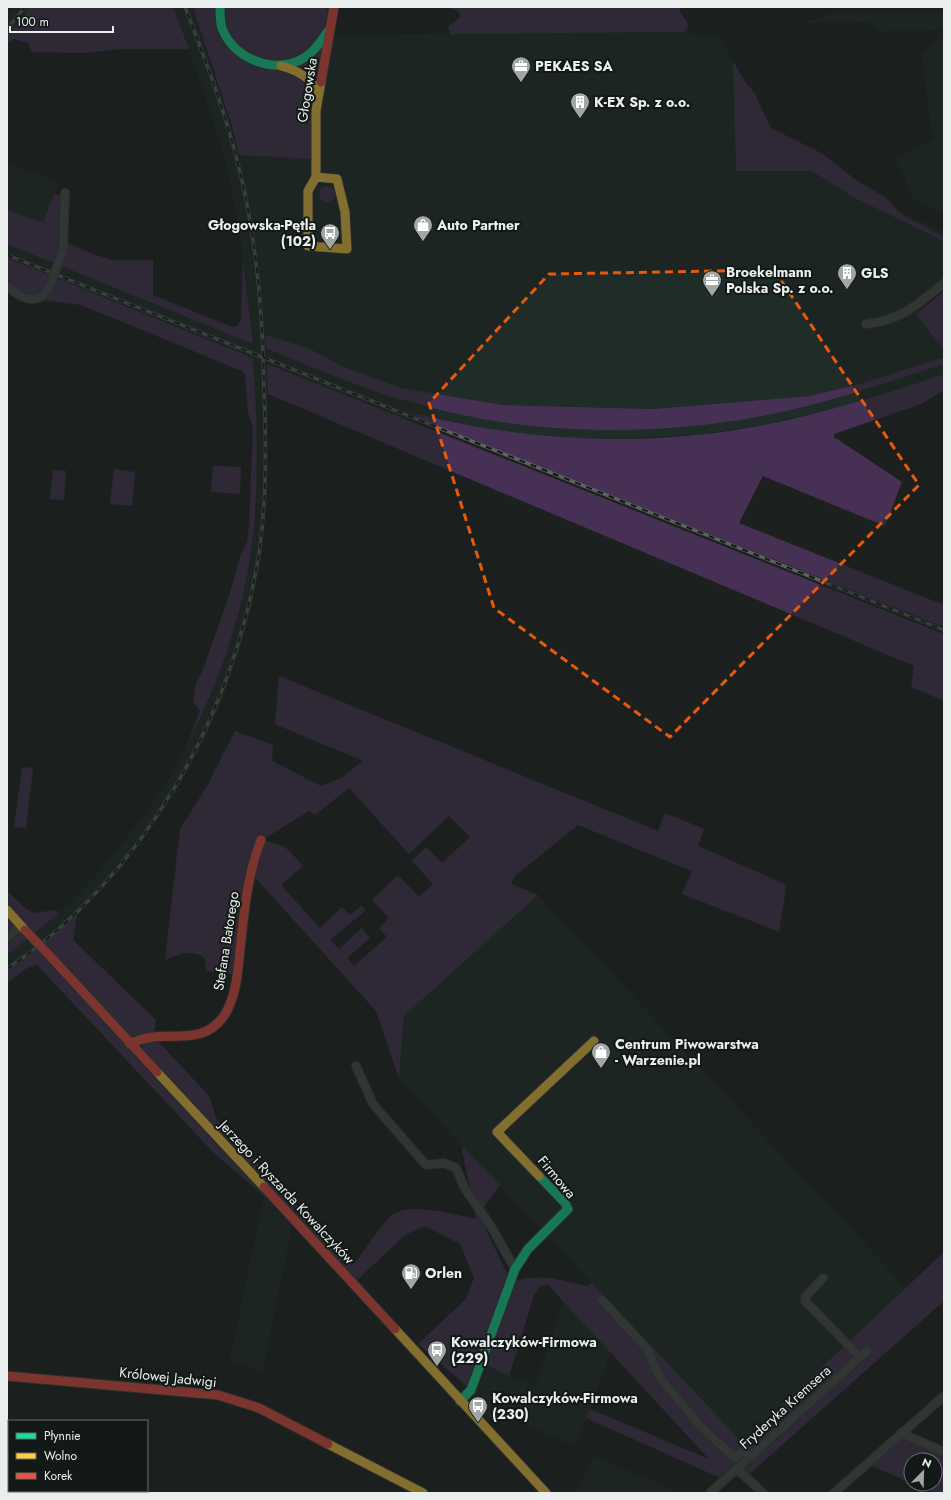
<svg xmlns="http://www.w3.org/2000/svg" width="951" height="1500" font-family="Jost,sans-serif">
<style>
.built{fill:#1f2c27}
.green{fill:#463154;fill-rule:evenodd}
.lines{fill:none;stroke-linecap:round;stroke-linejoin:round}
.street-casing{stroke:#383b3a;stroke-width:10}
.fast-casing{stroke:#383b3a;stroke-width:11}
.slow-casing{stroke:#383b3a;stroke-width:11}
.jam-casing{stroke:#383b3a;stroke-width:11}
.street{stroke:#4d504f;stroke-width:8}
.fast{stroke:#16e098;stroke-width:9}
.slow{stroke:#ffcf43;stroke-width:9}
.jam{stroke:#f24e42;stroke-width:9}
.rail-casing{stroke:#5d6160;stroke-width:3.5}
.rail{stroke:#121916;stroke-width:2;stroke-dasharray:6;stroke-linecap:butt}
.street-bridge-casing{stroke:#383b3a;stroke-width:10;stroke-linecap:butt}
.jam-bridge-casing{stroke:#383b3a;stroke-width:11;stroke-linecap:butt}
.street-bridge{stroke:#4d504f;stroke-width:8}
.jam-bridge{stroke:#f24e42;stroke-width:9}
.marked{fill:none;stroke:#e8590c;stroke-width:3;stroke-dasharray:8 5;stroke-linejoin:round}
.labels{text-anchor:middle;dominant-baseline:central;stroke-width:4;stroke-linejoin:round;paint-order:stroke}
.poi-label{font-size:14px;font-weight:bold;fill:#eaefed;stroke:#121916;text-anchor:start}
.street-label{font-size:14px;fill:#eaefed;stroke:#121916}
</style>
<rect width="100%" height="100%" fill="#1c211f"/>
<g class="built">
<path d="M16,7H30L7,37V13Z"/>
<path d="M173,7H193L239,155L330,35L676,31L719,37L733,61L737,171H812L944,232V283L915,307L944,349V357L856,385L809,396L653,409L503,405L401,388L344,367L310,349L344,380L422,406L462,415L543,426L605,429H638L797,408L878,386L944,364V374L848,405L764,425L694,435L614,439L563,438L501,432L419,414L415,424L268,364V477L262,552L251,612L229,681L222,700L204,741L181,783L143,840L117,872L77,915L36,950L7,972V955L68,905L98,874L145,815L178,763L206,708L220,669L237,617L251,553L255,516L257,459L253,358L7,258V244L253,344L247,282L239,227L226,161L203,89Z"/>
<path d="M838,11H944V213L913,199L904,175L895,159L933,139L922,57L942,30L878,31L868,22L804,23Z"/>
<path d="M7,163L59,182L43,224L7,210Z"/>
<path d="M538,895L906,1288L742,1442L399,1079L405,1015Z"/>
<path d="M264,1196L292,1227L262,1373L230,1360Z"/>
<path d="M564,1301L611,1351L589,1412L574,1446L498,1411L488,1420L471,1390L481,1362L535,1387Z"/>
<path d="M595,1456L679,1493H572L578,1488Z"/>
</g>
<g class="green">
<path d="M30,7H173L189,49H120L84,53L33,52L31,51L29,43L14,39L7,43V37Z"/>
<path d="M193,7H325L332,15L316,159L239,155L232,126Z"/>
<path d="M448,7H681L679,10C682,18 693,24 685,32L450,34L448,27L460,17L459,12Z"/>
<path d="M733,61L746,83L754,92L771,128L823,154L856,180L886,198L902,215L944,237V241L855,198L812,171H736Z"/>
<circle cx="327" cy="194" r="8"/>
<path d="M54,194L64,197L62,240L93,254L112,260H153V295L230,326L236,327L241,320L243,258L253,344L7,244V210L43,223Z"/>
<path d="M7,258L253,358C257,418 259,477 253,536C245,610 219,683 186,748L200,711L193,701L196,683L202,672L230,593L240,556L247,542L249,526L253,427L248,412L245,374L242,371L81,305L34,299L7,286Z"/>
<path d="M944,291V350L916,314Z"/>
<path d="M265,335L310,349L344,367L401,388L503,405L653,409L809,396L856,385L944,357V364C884,384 824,404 762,416C653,437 528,435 421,405C367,391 317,369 266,348Z"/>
<path d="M267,364L944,634V701L911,687L914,666L268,394Z"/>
<path d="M944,374V390L921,404L834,434V437L902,482L885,526L763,476L739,523L944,605V627L417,418L419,414C531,443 650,447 764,425C825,413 885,394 944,374Z"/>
<path d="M213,466L241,467L240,494L211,492Z"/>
<path d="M114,469L135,472L132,506L110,504Z"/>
<path d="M53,470L66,471L64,500L50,499Z"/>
<path d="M279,676L658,831L665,813L704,829L698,846L785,884L786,889L779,932L682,894L692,871L578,825L515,876L511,884L538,895L404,1016L399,1079L376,1011L251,873L237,975L206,971L205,958C191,949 180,954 165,960L180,829L207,786L235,731L273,745L272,761L321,786L341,778L363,761L275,724ZM349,788L409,854L449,816L470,837L442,863L426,847L412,861L433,884L419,897L398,875L372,900L389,918L379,928L387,937L354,966L347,958L370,938L362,928L339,949L330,940L366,910L361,906L350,915L342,907L320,928L281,885L303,866C285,846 287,846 262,840L309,811L315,815Z"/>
<path d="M22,767L33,768L26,828L14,827Z"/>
<path d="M7,891L25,908L33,913L56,910L58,914L7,955Z"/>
<path d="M77,915L73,940L156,1020L154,1037L210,1097L216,1118L352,1266C365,1252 379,1226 392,1215C408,1201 457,1215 476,1219L461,1145L500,1185L485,1205L482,1213L487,1232L498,1255L509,1277L517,1281C540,1273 563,1281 586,1286L592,1283L742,1442L944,1252V1301L746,1477L737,1469L725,1480L586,1418L590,1409L709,1459L548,1285L541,1286L534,1295L509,1376L481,1362L471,1390L418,1344L466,1299L474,1278L460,1244L425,1226L405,1235L357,1280L361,1284L354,1286L264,1196L213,1152L37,965L27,968L7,983V972L36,950Z"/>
<path d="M901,1433L944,1452V1493H936L914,1484H935V1460H911V1483L867,1464Z"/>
</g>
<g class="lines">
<g class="street-casing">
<g id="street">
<path d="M59,261L63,251L65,193"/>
<path d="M7,286C16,294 28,303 41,297L49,288"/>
<path d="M866,324C902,320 917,305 944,283"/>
<path d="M7,938L21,925"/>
<path d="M356,1066L373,1104L426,1165L444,1163L456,1168L465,1189L491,1226L515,1269"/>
<path d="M823,1278L805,1297V1301L860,1357"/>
<path d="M602,1300L648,1350L658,1375L699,1425L735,1458L744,1451L750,1457"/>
<path d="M901,1433L944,1452"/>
<path d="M737,1469L763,1493"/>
<path d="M710,1493L867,1351"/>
<path d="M834,1493L944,1396"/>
</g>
</g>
<g class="fast-casing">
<g id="fast">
<path d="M220,7C220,14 220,22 222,28C233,57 269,73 298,61C312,55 320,43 328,31"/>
<path d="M460,1401L471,1390L515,1269L528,1249L568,1209L565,1203L539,1176"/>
</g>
</g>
<g class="slow-casing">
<g id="slow">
<path d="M281,66C297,70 310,77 319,92"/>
<path d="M316,177L337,179L345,212L347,249L308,246V191L316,177V111L321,82"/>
<path d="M7,910L25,930"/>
<path d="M157,1072L264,1187"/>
<path d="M539,1176L497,1132L594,1041"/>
<path d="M395,1329L546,1493"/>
<path d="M328,1444L423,1493"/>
</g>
</g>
<g class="jam-casing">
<g id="jam">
<path d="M321,82L334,7"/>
<path d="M49,955L157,1072"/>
<path d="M130,1044C155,1030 183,1042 207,1031C218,1025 226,1015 230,1004C237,987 238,968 240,950C244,913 247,875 261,840"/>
<path d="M264,1187L395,1329"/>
<path d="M7,1376L218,1395L259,1408L328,1444"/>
</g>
</g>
<use href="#street" class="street"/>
<use href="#fast" class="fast"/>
<use href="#slow" class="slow"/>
<use href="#jam" class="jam"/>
<g class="rail-casing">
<g id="rail">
<path d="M7,29L25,7"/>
<path d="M7,255L944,630"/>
<path d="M7,969C145,875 233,716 259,553C267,499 266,444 264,389C263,315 257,240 239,168C226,113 205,59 185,7"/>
</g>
</g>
<use href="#rail" class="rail"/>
<g class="street-bridge-casing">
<path id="street-bridge" d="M49,288L59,261"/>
</g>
<g class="jam-bridge-casing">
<path id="jam-bridge" d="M25,930L49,955"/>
</g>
<use href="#street-bridge" class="street-bridge"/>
<use href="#jam-bridge" class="jam-bridge"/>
</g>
<path d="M0 0H951V1500H0ZM774,270L919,485L670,737L494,608L429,403L549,274Z" fill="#1c211f" fill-opacity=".55" fill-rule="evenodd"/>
<path class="marked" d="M774,270L919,485L670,737L494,608L429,403L549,274Z"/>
<defs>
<g id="office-pin" transform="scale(1)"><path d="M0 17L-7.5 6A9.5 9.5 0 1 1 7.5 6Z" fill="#a2a7a5" stroke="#121916"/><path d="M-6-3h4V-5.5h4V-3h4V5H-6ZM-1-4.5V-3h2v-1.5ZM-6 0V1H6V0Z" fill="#fff"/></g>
<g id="building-pin" transform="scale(1)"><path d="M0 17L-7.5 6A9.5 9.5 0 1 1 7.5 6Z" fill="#a2a7a5" stroke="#121916"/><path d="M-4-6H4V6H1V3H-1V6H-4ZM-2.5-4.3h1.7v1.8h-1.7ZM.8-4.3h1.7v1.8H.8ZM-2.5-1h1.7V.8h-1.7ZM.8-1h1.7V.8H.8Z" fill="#fff"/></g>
<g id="shop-pin" transform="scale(1)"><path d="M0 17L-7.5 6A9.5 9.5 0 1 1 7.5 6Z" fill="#a2a7a5" stroke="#121916"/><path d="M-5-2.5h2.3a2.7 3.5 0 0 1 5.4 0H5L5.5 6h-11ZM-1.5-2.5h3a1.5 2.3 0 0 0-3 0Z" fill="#fff"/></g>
<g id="bus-pin" transform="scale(1)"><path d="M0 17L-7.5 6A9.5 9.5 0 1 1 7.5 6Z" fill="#a2a7a5" stroke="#121916"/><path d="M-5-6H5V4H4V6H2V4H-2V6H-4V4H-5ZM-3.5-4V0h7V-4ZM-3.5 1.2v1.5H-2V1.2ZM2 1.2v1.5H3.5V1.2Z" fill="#fff"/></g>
<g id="fuel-pin" transform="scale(1)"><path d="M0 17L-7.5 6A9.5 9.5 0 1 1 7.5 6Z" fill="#a2a7a5" stroke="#121916"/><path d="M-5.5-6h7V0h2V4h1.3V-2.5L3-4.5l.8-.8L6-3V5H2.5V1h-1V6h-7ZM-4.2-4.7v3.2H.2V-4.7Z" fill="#fff"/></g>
</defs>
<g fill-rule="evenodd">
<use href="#office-pin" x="521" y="66"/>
<use href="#building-pin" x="580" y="102"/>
<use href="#shop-pin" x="423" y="225"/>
<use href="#bus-pin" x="330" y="233"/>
<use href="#building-pin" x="847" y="273"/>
<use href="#office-pin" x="712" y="280"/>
<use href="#shop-pin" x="601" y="1052"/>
<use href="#fuel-pin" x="411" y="1273"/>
<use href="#bus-pin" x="437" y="1350"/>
<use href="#bus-pin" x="478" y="1406"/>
</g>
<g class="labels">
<g class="poi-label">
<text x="535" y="66">PEKAES SA</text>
<text x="594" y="102">K-EX Sp. z o.o.</text>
<text x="316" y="225" text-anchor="end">Głogowska-Pętla<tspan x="316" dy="16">(102)</tspan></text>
<text x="437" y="225">Auto Partner</text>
<text x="726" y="272">Broekelmann<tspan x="726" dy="16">Polska Sp. z o.o.</tspan></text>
<text x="861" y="273">GLS</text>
<text x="615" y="1044">Centrum Piwowarstwa<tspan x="615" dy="16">- Warzenie.pl</tspan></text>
<text x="425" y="1273">Orlen</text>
<text x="451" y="1342">Kowalczyków-Firmowa<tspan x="451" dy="16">(229)</tspan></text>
<text x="492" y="1398">Kowalczyków-Firmowa<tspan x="492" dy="16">(230)</tspan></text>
</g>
<g class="street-label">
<text transform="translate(307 90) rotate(-81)">Głogowska</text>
<text transform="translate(226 941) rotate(-81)">Stefana Batorego</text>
<text transform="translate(557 1177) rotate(50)">Firmowa</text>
<text transform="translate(287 1192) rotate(47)">Jerzego i Ryszarda Kowalczyków</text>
<text transform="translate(168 1377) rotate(6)">Królowej Jadwigi</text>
<text transform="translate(785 1407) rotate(-42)">Fryderyka Kremsera</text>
</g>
</g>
<rect width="951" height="1500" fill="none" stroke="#eaefed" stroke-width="16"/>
<rect x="8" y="1420" width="140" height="72" fill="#121916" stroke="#686f6c"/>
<rect x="16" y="1433" width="20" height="6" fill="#16e098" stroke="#686f6c"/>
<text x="44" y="1440" font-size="12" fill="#eaefed">Płynnie</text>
<rect x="16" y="1453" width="20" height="6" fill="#ffcf43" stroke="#686f6c"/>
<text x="44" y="1460" font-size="12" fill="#eaefed">Wolno</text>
<rect x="16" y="1473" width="20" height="6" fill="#f24e42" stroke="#686f6c"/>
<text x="44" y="1480" font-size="12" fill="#eaefed">Korek</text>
<g transform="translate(923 1472) rotate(23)"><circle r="19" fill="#121916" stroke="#686f6c"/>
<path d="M0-3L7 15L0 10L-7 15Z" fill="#a2a7a5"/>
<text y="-6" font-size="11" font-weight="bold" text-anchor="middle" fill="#eaefed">N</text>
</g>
<path d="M10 26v6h103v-6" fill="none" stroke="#eaefed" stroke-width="2"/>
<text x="16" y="26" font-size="12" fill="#eaefed" stroke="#121916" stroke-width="3" paint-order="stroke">100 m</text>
</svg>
